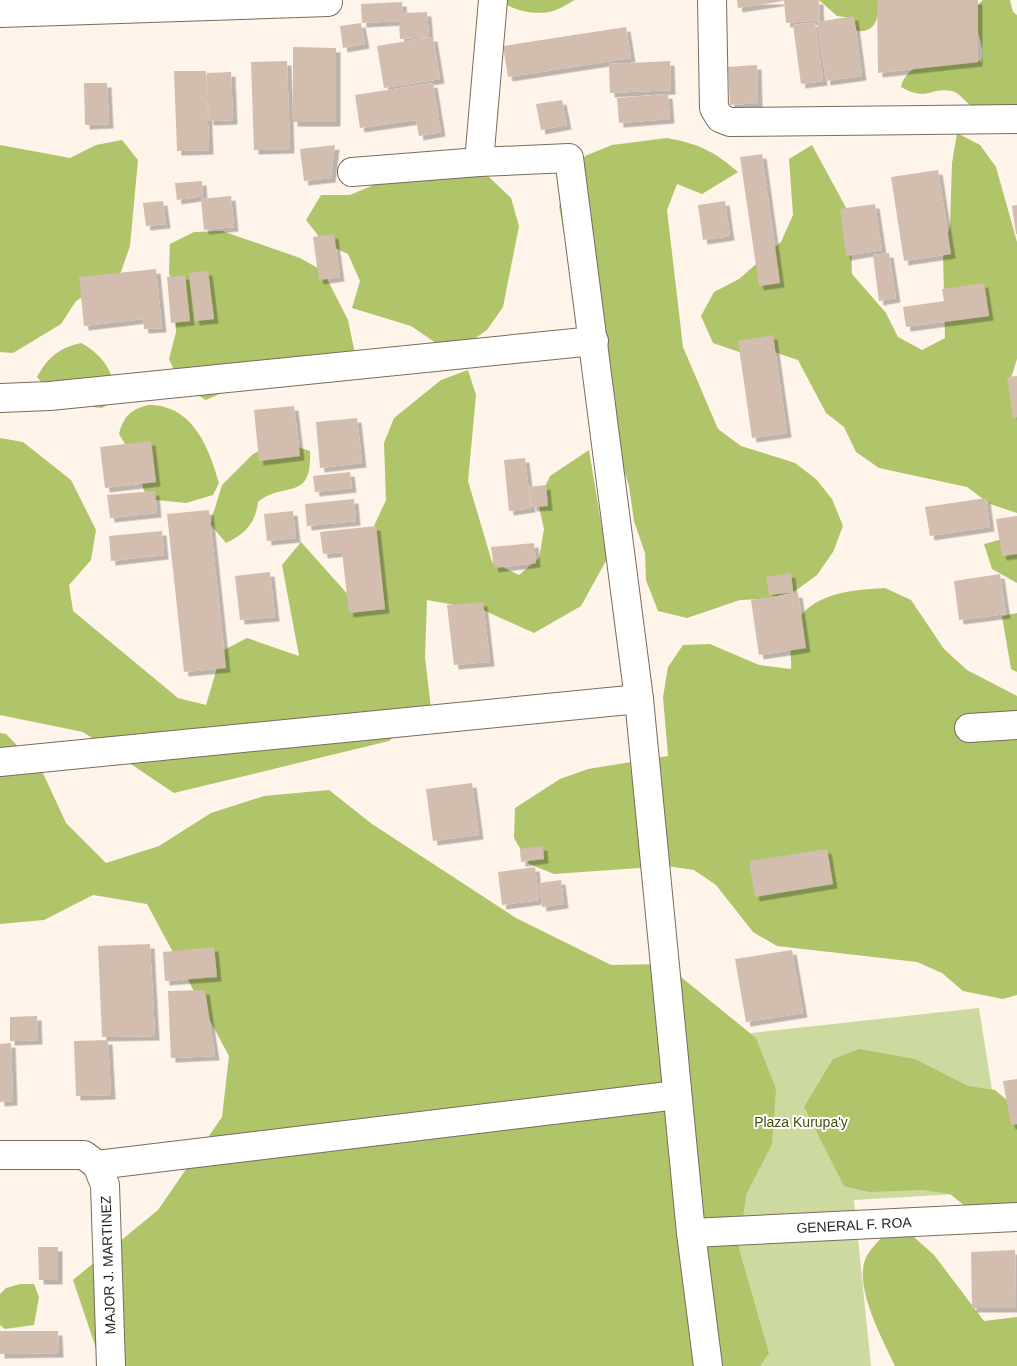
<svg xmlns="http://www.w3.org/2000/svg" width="1017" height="1366" font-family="Arial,sans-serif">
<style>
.green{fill:#ccdaa0}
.forest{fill:#b0c46a}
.building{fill:#d2bdaf;filter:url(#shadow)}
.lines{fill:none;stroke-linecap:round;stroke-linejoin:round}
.minor-casing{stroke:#7b6b5c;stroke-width:30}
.minor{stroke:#fff;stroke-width:28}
.labels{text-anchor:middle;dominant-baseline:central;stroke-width:4;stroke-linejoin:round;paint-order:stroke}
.park-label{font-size:14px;fill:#44500d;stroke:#fff}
.street-label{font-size:14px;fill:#261f19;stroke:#fff}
</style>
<defs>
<filter id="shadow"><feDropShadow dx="4.5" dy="4.5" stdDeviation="0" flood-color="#0004"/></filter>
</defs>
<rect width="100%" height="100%" fill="#fff4e9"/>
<path class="green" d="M979,1008L1008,1191L854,1200L871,1366H735L697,1039Z"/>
<g class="forest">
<path d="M499,0H575C567,4 557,11 549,12C532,15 513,10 499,0Z"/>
<path d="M819,0H878C879,16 877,33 857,31L852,18L837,16Z"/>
<path d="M983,0H1010L1013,12L1017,15V106L974,108C966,103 960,93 952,91C929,87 928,102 901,87C906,63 941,56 961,49L981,62C989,41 961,16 983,0Z"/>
<path d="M957,133L980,145L996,167L1017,242V359L1010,381L1017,409V513L990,504L967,487L879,468L856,452L844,427L826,413L798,360L768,350L742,353L713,343L701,316L714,292L739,279L781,242L793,215L789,159L812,145L850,215L852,274L886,313L898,337L922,350L945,338L943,253L950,225L952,163Z"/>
<path d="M667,138C699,144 714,151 738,172L702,194L677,184L667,210L683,347L718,429L741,446L795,463L816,479L832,499L843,526L833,552L817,575L795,591L767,599L740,600L687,618L658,611L646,580L645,553L634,521L629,486L586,352L559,206L585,156L612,145Z"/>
<path d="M122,140L138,160L130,246L121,272L76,301L61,324L13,353L0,352V145L70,158L96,145Z"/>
<path d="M432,160L461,163L489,177L511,198L519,226L503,307L487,330L464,346L436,343L411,326L352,308L360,281L348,254L324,243L306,220L321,195H350Z"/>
<path d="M222,231L300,258L323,271L348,320L354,349L347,376L292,361L206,400L181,386L169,359L176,332L175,302L169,273L170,244L194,232Z"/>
<path d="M81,343C103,355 118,375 113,401L102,408L73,405L55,398L37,377C48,357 59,348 81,343Z"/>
<path d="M468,370L476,395L468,481L492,562L519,575L539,558L544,529L538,502L550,476L589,450L607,559L581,606L534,633L483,610L427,600L425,657L431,708L389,741L174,793L83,732L0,715V438L23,442L71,480L96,530L91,560L69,585L73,611L178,698L206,705L222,651L247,638L299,656L282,565L301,542L359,607L362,552L386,500L384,443L394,418L441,380Z"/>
<path d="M148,405C192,404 209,447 219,483L213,495L186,503L156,500L144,491L137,464L119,434C124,416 130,410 148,405Z"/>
<path d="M266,447H297L310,451C312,503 285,480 258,502C255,524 246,533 226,543L210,524L222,485L253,454Z"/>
<path d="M1010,537H1017V583L992,569L984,544Z"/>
<path d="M885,588L911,600L944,649L967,670L1017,696V995L1003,999L963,991L942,973L917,962L777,946L753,932L716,885L694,870L667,866L554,874L529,864L514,838L515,808L560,779L588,769L668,756L663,697L668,667L683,645L710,644L759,665L791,669C792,659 789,648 791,638C800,594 848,590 885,588Z"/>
<path d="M1017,613V672L1011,669L1002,616Z"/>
<path d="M0,733L6,734L42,771L66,823L106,863L159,846L211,813L264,796L329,790L372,824L516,918L611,965L665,964L756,1038L776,1089L772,1144L746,1195L739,1249L769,1353L760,1366H102L73,1280L158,1210L222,1117L229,1056L147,904L93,895L44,920L0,924Z"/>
<path d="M859,1049L915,1059L968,1086L995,1090L1015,1107L1017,1110V1229H994L950,1194L923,1190L869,1192L844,1186L804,1107L833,1059Z"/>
<path d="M885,1233L914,1237L934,1255L984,1321L1017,1317V1366H895C883,1340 850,1281 868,1254C872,1247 880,1240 885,1233Z"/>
<path d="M20,1284H34L39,1297L34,1325L5,1329L0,1325V1294L6,1288Z"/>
</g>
<g class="building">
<path d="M737,0H783L784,1L738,8Z"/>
<path d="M784,0H819L820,20L786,23Z"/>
<path d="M877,0H978V62L878,73Z"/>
<path d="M402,2L403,13L427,12L429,37L400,39L399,21L362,23L361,4Z"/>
<path d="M854,16L862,76L826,81L817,22Z"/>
<path d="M815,22L823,81L801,84L793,25Z"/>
<path d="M361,23L365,44L343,48L340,26Z"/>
<path d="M626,27L631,58L508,77L503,46Z"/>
<path d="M431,37H433L440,79L384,88L377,46Z"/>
<path d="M293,47L336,48V122H293Z"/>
<path d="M287,61L290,149L254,150L251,62Z"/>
<path d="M670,61L671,90L610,93L609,64Z"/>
<path d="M757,65L758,103L730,105L728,67Z"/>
<path d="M174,71H206L209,150L177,151Z"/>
<path d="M231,72L233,120L209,121L207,73Z"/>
<path d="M84,83H107L109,124L85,125Z"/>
<path d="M433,83L441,132L419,136L416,120L360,128L355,95Z"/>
<path d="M668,94L670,119L619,123L617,98Z"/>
<path d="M562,100L567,125L541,130L536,104Z"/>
<path d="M335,145L331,178L304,181L300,149Z"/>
<path d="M762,154L780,283L759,286L740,157Z"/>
<path d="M938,170L951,254L904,261L891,177Z"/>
<path d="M202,181L203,196L177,200L175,183Z"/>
<path d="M231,196L234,227L204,230L201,199Z"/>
<path d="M163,201L166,224L146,226L143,203Z"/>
<path d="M725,201L730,236L703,240L698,205Z"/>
<path d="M875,204L882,250L846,256L840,209Z"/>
<path d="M1017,205V234H1016L1012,206Z"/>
<path d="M334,234L340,277L319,280L313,237Z"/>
<path d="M889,253L896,298L879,301L873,255Z"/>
<path d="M156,269L162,328L144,329L143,319L84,326L79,277Z"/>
<path d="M208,271L214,319L195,321L189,273Z"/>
<path d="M185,275L190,321L171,323L167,277Z"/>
<path d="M984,283L989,316L906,327L903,307L944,301L942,289Z"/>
<path d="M773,335L787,433L752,438L738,341Z"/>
<path d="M1017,376V417L1013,418L1007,377Z"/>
<path d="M294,406L300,456L259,461L254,410Z"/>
<path d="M357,418L362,463L320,468L316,422Z"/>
<path d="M151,441L156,482L105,488L100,447Z"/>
<path d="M525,458L531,508L509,511L504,460Z"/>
<path d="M350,472L352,488L315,492L313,476Z"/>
<path d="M546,485L548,506L532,507L529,487Z"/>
<path d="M155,491L157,513L110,518L107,495Z"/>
<path d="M986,498L990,527L930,536L925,507Z"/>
<path d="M354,499L356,521L307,526L305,504Z"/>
<path d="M209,510L226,668L184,672L167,514Z"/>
<path d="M293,511L296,538L267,541L264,514Z"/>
<path d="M1017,516V554L1002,556L996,519Z"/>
<path d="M376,526L385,609L349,613L342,552L323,554L320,532Z"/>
<path d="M162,531L164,555L111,561L109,536Z"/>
<path d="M534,543L536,563L494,568L491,547Z"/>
<path d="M270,572L275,617L240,620L235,576Z"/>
<path d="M791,573L793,592L769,595L766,577Z"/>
<path d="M1000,574L1006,614L959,620L954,581Z"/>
<path d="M798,593L806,648L759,655L751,600Z"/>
<path d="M483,602L490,662L454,665L447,605Z"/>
<path d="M472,783L479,835L433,841L426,789Z"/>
<path d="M543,846L544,859L521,862L520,849Z"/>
<path d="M827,849L833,884L755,897L749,861Z"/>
<path d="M535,867L539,900L502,905L498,872Z"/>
<path d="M561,880L564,904L542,907L539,883Z"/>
<path d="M150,944L155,1036L102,1037L98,946Z"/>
<path d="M214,947L217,977L165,981L163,952Z"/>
<path d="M792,950L803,1013L746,1022L735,959Z"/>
<path d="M205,990L215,1056L171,1058L168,991Z"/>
<path d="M37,1016L38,1040L10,1041V1017Z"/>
<path d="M108,1040L111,1095L76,1096L74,1041Z"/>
<path d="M11,1043L13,1101L0,1102V1044Z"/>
<path d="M1017,1079V1124L1011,1125L1003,1081Z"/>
<path d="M38,1247H58V1280H39Z"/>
<path d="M1015,1250L1016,1308H972L971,1252Z"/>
<path d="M0,1331H58L59,1353L0,1354Z"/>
</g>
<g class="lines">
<g class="minor-casing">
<g id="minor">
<path d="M712,0L714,108L720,118L730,122L1017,119"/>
<path d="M0,13L328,2"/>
<path d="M479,162L493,0"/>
<path d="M352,172L479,162L569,158L639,699L691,1233L708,1366"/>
<path d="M0,398L50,396L594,341"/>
<path d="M969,728L1017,725"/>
<path d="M0,762L639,699"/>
<path d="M0,1155H84L97,1165"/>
<path d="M97,1165L677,1095"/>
<path d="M97,1165L105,1185L111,1366"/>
<path d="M691,1233L1017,1217"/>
</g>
</g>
<use href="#minor" class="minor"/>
</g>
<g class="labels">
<g class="park-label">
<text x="801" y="1122">Plaza Kurupa'y</text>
</g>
<g class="street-label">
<text transform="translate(854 1225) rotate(-3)">GENERAL F. ROA</text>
<text transform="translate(108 1265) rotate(-92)">MAJOR J. MARTINEZ</text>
</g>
</g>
</svg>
